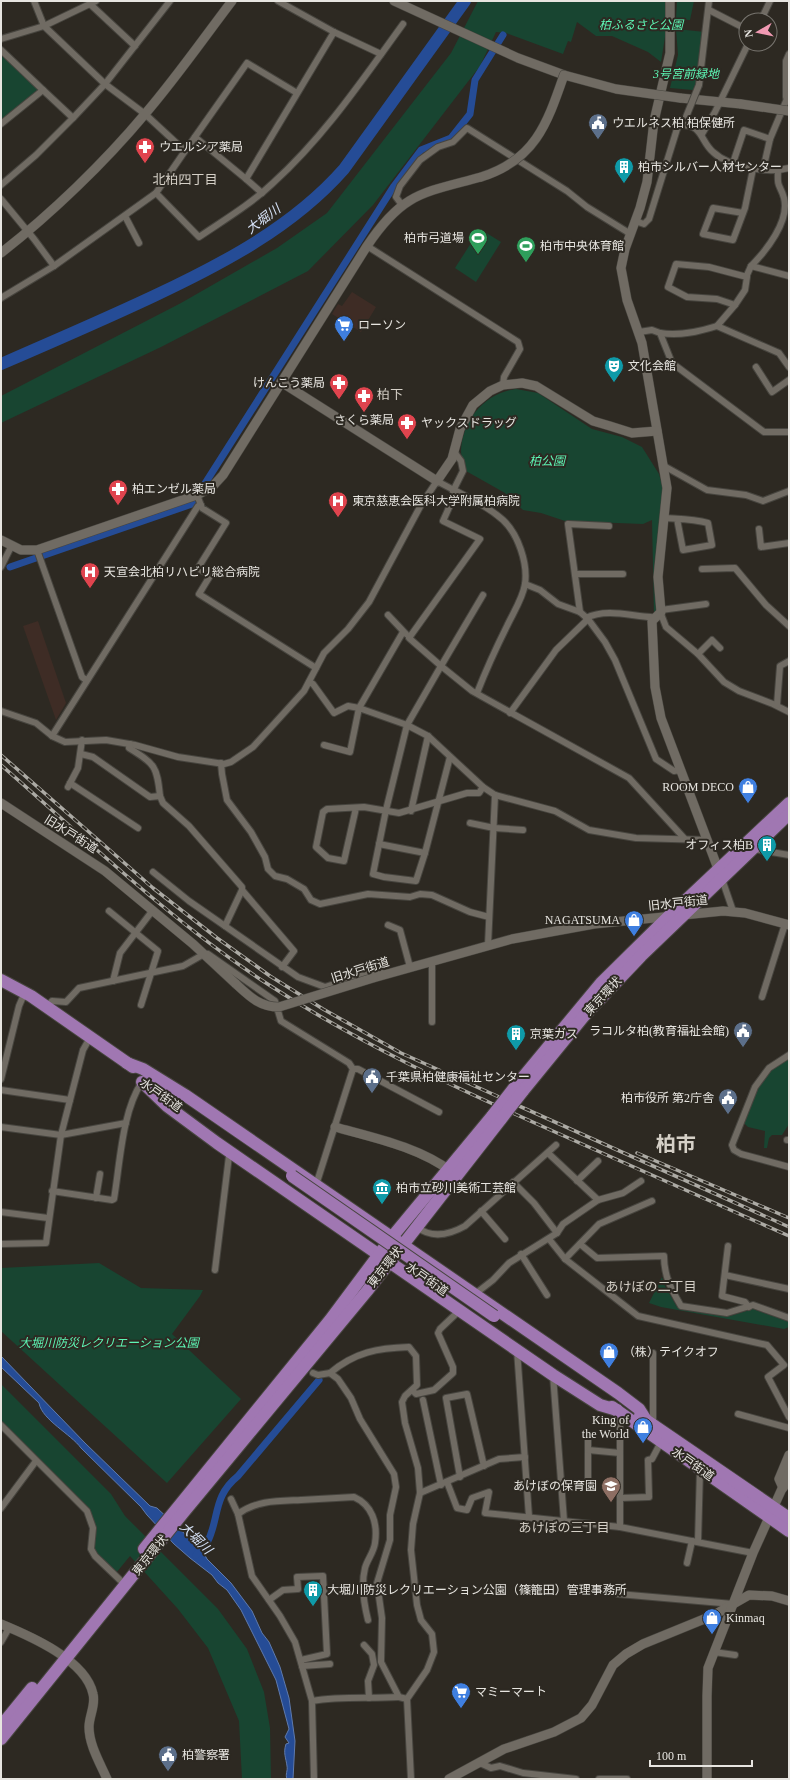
<svg xmlns="http://www.w3.org/2000/svg" width="790" height="1780" font-family="'Times New Roman','Noto Sans JP',serif">
<style>
.industrial{fill:#3e2c25}
.green{fill:#184531}
.water{fill:#254c96;stroke:#5f7aac}
.lines{fill:none;stroke-linecap:round;stroke-linejoin:round}
.canal{stroke:#254c96;stroke-width:7}
.river{stroke:#254c96;stroke-width:12}
.street-casing{stroke:#47453f;stroke-width:8}
.secondary-casing{stroke:#47453f;stroke-width:10}
.highway-casing{stroke:#47453f;stroke-width:14}
.street{stroke:#706b63;stroke-width:6}
.secondary{stroke:#706b63;stroke-width:9}
.highway{stroke:#a077b2;stroke-width:12}
.rail-casing{stroke:#acaaa4;stroke-width:3.5}
.rail{stroke:#2d2922;stroke-width:2;stroke-dasharray:6;stroke-linecap:butt}
.street-bridge-casing{stroke:#47453f;stroke-width:8;stroke-linecap:butt}
.secondary-bridge-casing{stroke:#47453f;stroke-width:10;stroke-linecap:butt}
.highway-bridge-casing{stroke:#47453f;stroke-width:14;stroke-linecap:butt}
.street-bridge{stroke:#706b63;stroke-width:6}
.secondary-bridge{stroke:#706b63;stroke-width:9}
.highway-bridge{stroke:#a077b2;stroke-width:12}
.labels{text-anchor:middle;dominant-baseline:central;stroke-width:4;stroke-linejoin:round;paint-order:stroke}
.park-label{font-size:12px;font-style:italic;fill:#5df5b4;stroke:#2d2922}
.poi-label{font-size:12px;fill:#e7e5e0;stroke:#2d2922;text-anchor:start}
.street-label{font-size:12px;fill:#e7e5e0;stroke:#2d2922}
.neighbourhood-label{font-size:13px;fill:#d5d0c7;stroke:#2d2922}
.water-label{font-size:13px;font-style:italic;fill:#d6e2f7;stroke:#2d2922}
.town-label{font-size:20px;font-weight:bold;fill:#d5d0c7;stroke:#2d2922}
</style>
<rect width="100%" height="100%" fill="#2d2922"/>
<g class="industrial">
<path d="M352,292L376,307L361,332L332,314L338,304L342,306Z"/>
<path d="M38,621L66,703L56,720L23,626Z"/>
</g>
<g class="green">
<path d="M478,1H665V37L661,62L648,52L612,36H596L577,22L571,42L568,41L563,54L506,33L496,32L480,66L373,205L308,271L161,347L1,423V396L181,303L277,248L327,213L451,53Z"/>
<path d="M677,1H694L690,20L676,19Z"/>
<path d="M676,29L705,32L699,77L693,90L670,88L678,55Z"/>
<path d="M1,54L37,88V91L1,120Z"/>
<path d="M480,229L501,242L476,282L455,268Z"/>
<path d="M516,389L538,393L592,429L622,437L642,447L659,474L662,485L663,501L657,612L654,615L652,520L643,524L565,521L541,513L523,510L505,493L466,471C464,465 461,457 461,450C463,419 485,393 516,389Z"/>
<path d="M789,1057V1124L782,1135H772L769,1138L767,1148H764L765,1131L748,1127L744,1123L754,1094L767,1072Z"/>
<path d="M99,1263L141,1288L203,1290L200,1296L172,1334L241,1399L167,1483L1,1331V1268Z"/>
<path d="M662,1277L665,1286L677,1307L680,1309L730,1316L753,1309L789,1322V1327L784,1329L661,1307L649,1303Z"/>
<path d="M1,1384L111,1494L125,1516L218,1609L247,1649L264,1692L270,1728L271,1779H242L239,1721L208,1648L178,1609L130,1556L116,1573L97,1555L94,1546L95,1524L87,1508L1,1422Z"/>
</g>
<path class="water" d="M1,1356L85,1443L150,1506L157,1508L202,1550L207,1559L231,1583L252,1611L262,1633L269,1642L280,1667L289,1698L295,1741L293,1779H287C285,1774 288,1771 287,1766C286,1758 283,1753 286,1744L289,1743L285,1737L289,1729L276,1680L241,1610L227,1590L218,1583L212,1575L190,1558L174,1544L147,1515L141,1507L81,1448C71,1434 42,1420 39,1403L1,1367Z"/>
<g class="lines">
<g class="canal">
<path d="M10,567L192,504L394,186L421,150L451,138L470,114L475,80L503,35"/>
<path d="M196,1555C199,1551 204,1548 207,1543C220,1518 212,1497 238,1476L319,1380"/>
</g>
<path class="river" d="M1,364C52,342 103,320 154,296C222,264 293,227 344,169L465,1"/>
<g class="street-casing">
<g id="street">
<path d="M90,4L135,46"/>
<path d="M709,10L746,29"/>
<path d="M761,20L770,1"/>
<path d="M334,32L381,54"/>
<path d="M1,39L44,26L34,1"/>
<path d="M1,50L43,90L1,124"/>
<path d="M699,85L709,1"/>
<path d="M786,97V61L789,54"/>
<path d="M73,118L105,84L170,1"/>
<path d="M702,134L715,112L748,44"/>
<path d="M195,137L246,179"/>
<path d="M185,151L247,63L297,93"/>
<path d="M733,163L744,130L770,139"/>
<path d="M763,170L770,139L789,94"/>
<path d="M778,171C777,189 780,184 784,198C790,221 766,251 751,266L789,276"/>
<path d="M1,185L36,155L73,118L43,90"/>
<path d="M156,193L199,237C224,220 251,204 273,183C324,137 363,79 403,24"/>
<path d="M262,193L246,179L334,32L278,1"/>
<path d="M1,199L34,239L54,266"/>
<path d="M402,205L396,197L400,186L420,160L438,147L453,142L467,128L567,191L587,207L629,233"/>
<path d="M743,213L713,208L703,234L733,240L745,208L753,169"/>
<path d="M125,216L139,243"/>
<path d="M635,221L644,224L649,219L677,129L680,125C703,124 700,141 713,152C729,167 768,174 789,168"/>
<path d="M367,246L518,342L520,349L504,377L503,385"/>
<path d="M747,277L709,267L676,264L668,287L687,297L717,299L735,305L745,290L747,277V275L751,266"/>
<path d="M1,298L54,266L156,193L185,151L145,114L105,84L44,26L96,1"/>
<path d="M735,305L717,326L779,353L789,367"/>
<path d="M639,332L652,330L660,333L672,363L764,432H789"/>
<path d="M660,333C680,336 698,332 717,326"/>
<path d="M756,367L772,392L789,380"/>
<path d="M664,466L707,490L746,495L763,501L789,491"/>
<path d="M453,491L463,471L461,461L455,453"/>
<path d="M197,495L202,508L226,523L198,568L210,576L199,594L316,668"/>
<path d="M665,518C680,519 694,519 708,523L712,545L683,550L677,519"/>
<path d="M759,529L761,547L789,543"/>
<path d="M37,550L82,677L86,680"/>
<path d="M1,567L11,547"/>
<path d="M702,569L735,568L766,605L789,626"/>
<path d="M575,574H623"/>
<path d="M525,584L540,590L558,604L580,612L588,619L605,642L615,660L656,759L674,771L681,770"/>
<path d="M483,595L441,666L472,691L629,778L684,838"/>
<path d="M661,610L706,604"/>
<path d="M580,612L568,524L609,526"/>
<path d="M661,614L666,627L698,654L724,682L739,691L773,704L789,712"/>
<path d="M388,615L406,634"/>
<path d="M586,618C606,608 631,616 651,617L652,621"/>
<path d="M698,654L712,640L720,648"/>
<path d="M309,682L313,684L334,713L348,706L359,708L403,632"/>
<path d="M777,705L780,666L789,661"/>
<path d="M1,711L36,723L52,736L65,742L106,740L135,745L178,757L224,764L231,762L253,747L304,691L324,653L348,629L369,602L421,505L437,481C458,493 484,503 503,520C518,534 528,563 525,584C523,598 513,613 507,626C496,648 486,670 477,693"/>
<path d="M510,713L556,650L588,619"/>
<path d="M52,736L198,506L201,505"/>
<path d="M130,744L129,748C155,764 157,766 160,796"/>
<path d="M324,745L350,752L359,708L407,725L428,736L483,787L495,795L555,811L589,830L636,838L707,840"/>
<path d="M81,754L93,757L150,797L160,796L163,803L189,826L242,887V890L225,926"/>
<path d="M450,757L425,853L416,881L384,877L373,874L386,810L407,725L441,666L409,638L480,539L443,521L456,492"/>
<path d="M221,763L222,774L227,800L251,832L265,857L268,869L275,876L287,879L304,889L311,900L320,904L368,894L410,897L420,894L432,895L470,912L489,917"/>
<path d="M70,783L138,828"/>
<path d="M68,787L78,768L82,740"/>
<path d="M356,808L344,861L328,858L316,847L323,812L327,809L364,807L399,813L467,793H479L483,787"/>
<path d="M411,811L428,736"/>
<path d="M470,823L494,828L523,830"/>
<path d="M379,844L425,853"/>
<path d="M753,849L789,855"/>
<path d="M153,872L189,901L298,977L325,987L374,971L385,974"/>
<path d="M722,879L733,911"/>
<path d="M242,890L294,951L282,967"/>
<path d="M109,911L158,951L141,1005"/>
<path d="M388,925L400,930L410,967"/>
<path d="M488,945L495,795"/>
<path d="M208,954L275,1001L281,1021L349,1063L353,1069L316,1185"/>
<path d="M113,981L120,953L153,910"/>
<path d="M762,997L785,924"/>
<path d="M47,1007L52,1001L66,1002L79,988L183,966L204,954"/>
<path d="M432,1022V961"/>
<path d="M789,1055L769,1068L755,1087L732,1145L734,1150L741,1154L789,1167"/>
<path d="M353,1069H358L439,1112"/>
<path d="M1,1079L19,1006L22,999"/>
<path d="M1,1090L70,1100"/>
<path d="M1,1127L61,1135L126,1123"/>
<path d="M787,1140H789"/>
<path d="M548,1153L598,1200"/>
<path d="M577,1181L598,1161"/>
<path d="M513,1182L534,1203L557,1233"/>
<path d="M52,1191L112,1200L114,1199C120,1164 122,1111 142,1082"/>
<path d="M96,1198L100,1174"/>
<path d="M481,1211L505,1239"/>
<path d="M1,1212L48,1218"/>
<path d="M417,1227C432,1239 449,1235 465,1226L556,1145"/>
<path d="M549,1239L565,1259L638,1316L767,1345L784,1365L768,1377L789,1417"/>
<path d="M1,1244L46,1243L61,1135L83,1050L87,1043"/>
<path d="M580,1244L597,1258L664,1256C664,1276 671,1289 681,1306L727,1313L753,1305L789,1318"/>
<path d="M728,1246L722,1296L745,1302L749,1307"/>
<path d="M521,1254L547,1295"/>
<path d="M565,1259L599,1224L652,1201"/>
<path d="M215,1270L229,1156L231,1153"/>
<path d="M725,1275L789,1289"/>
<path d="M475,1294L493,1280L509,1263L557,1233L563,1224L598,1200L623,1193L641,1181"/>
<path d="M517,1350L529,1517"/>
<path d="M653,1353V1425"/>
<path d="M313,1373L318,1375L330,1373L338,1379L351,1398L360,1419L394,1474L396,1487L390,1515V1540L377,1583L382,1618L381,1662L399,1697L407,1699"/>
<path d="M330,1373C355,1352 378,1348 409,1347L416,1356L417,1385L405,1396L402,1402L405,1423L418,1468L420,1493L413,1524L411,1550L417,1605L421,1620L432,1634L434,1652L427,1670L407,1699L411,1779"/>
<path d="M553,1375L564,1521"/>
<path d="M412,1390L416,1394L434,1390L453,1373V1367L438,1333L440,1329L460,1310"/>
<path d="M423,1400L441,1485"/>
<path d="M620,1413V1527"/>
<path d="M738,1414L789,1428"/>
<path d="M1,1425L87,1511L93,1528L91,1549L95,1556L120,1580"/>
<path d="M588,1438V1486"/>
<path d="M588,1450L620,1453"/>
<path d="M460,1477L446,1398L467,1394L484,1466"/>
<path d="M447,1482L457,1508L467,1510L472,1498L489,1492L485,1513L620,1527L753,1553"/>
<path d="M420,1493L499,1459L525,1457"/>
<path d="M620,1498L649,1497L648,1460L652,1459L661,1442"/>
<path d="M231,1499L238,1514C257,1500 279,1501 301,1500C318,1499 336,1498 354,1497C372,1505 378,1523 375,1543C374,1552 367,1560 365,1568C361,1584 364,1604 368,1620"/>
<path d="M1,1508L36,1461"/>
<path d="M238,1514L252,1576L280,1616L295,1642L312,1701"/>
<path d="M698,1542L700,1469"/>
<path d="M687,1563L692,1541"/>
<path d="M618,1594L733,1604"/>
<path d="M269,1600L283,1590L298,1589L297,1577L323,1576L327,1654L301,1660"/>
<path d="M1,1642L9,1628"/>
<path d="M364,1645L372,1654L374,1665L368,1681L369,1698"/>
<path d="M714,1652L735,1655"/>
<path d="M302,1666L330,1664"/>
<path d="M480,1763L491,1768L500,1766L523,1773L576,1779"/>
<path d="M314,1779L312,1701C342,1696 369,1699 399,1697"/>
<path d="M599,1779H627"/>
</g>
</g>
<g class="secondary-casing">
<g id="secondary">
<path d="M394,1L518,58L564,75"/>
<path d="M670,1V53L654,121L647,182L640,208L625,249L621,268L627,300L642,343L667,488L658,577L661,612L652,621L655,687L661,718L720,874"/>
<path d="M680,98L741,104"/>
<path d="M1,253C51,214 104,163 145,114C176,78 203,39 232,1"/>
<path d="M281,382L437,481L452,459L460,429L473,405L490,391L503,385L522,383L536,386L593,421L610,426L632,433L657,431"/>
<path d="M1,540L21,550H37L197,495L212,487L223,475L367,246C403,192 423,193 481,177"/>
<path d="M1,803L105,871L193,944L236,984"/>
<path d="M373,978L512,939L594,924L723,911L745,913L789,925"/>
<path d="M335,1127C375,1138 419,1147 452,1172"/>
<path d="M785,1485L783,1488L779,1479L789,1455"/>
<path d="M1,1624C30,1636 86,1660 93,1694C96,1705 89,1716 89,1727C89,1745 100,1763 107,1779"/>
<path d="M449,1779L504,1749L554,1732L581,1718L592,1705L613,1665L626,1654L643,1644L714,1615L749,1595L772,1596L789,1601"/>
<path d="M707,1779V1696L708,1668L753,1553L789,1473"/>
</g>
</g>
<g class="highway-casing">
<g id="highway">
<path d="M1,980L31,996L133,1067"/>
<path d="M127,1063L143,1069L185,1095L618,1393L639,1409L646,1420"/>
<path d="M142,1082L167,1106L217,1143L553,1375L600,1405L617,1410"/>
<path d="M514,1088L601,983L670,915L789,803"/>
<path d="M522,1092L584,1016L641,956L789,814"/>
<path d="M612,1407L789,1531"/>
<path d="M640,1416L789,1518"/>
<path d="M144,1549L330,1320L392,1237L493,1115"/>
<path d="M1,1726L32,1688"/>
<path d="M1,1739L183,1513L367,1291L501,1119"/>
</g>
</g>
<use href="#street" class="street"/>
<use href="#secondary" class="secondary"/>
<use href="#highway" class="highway"/>
<g class="rail-casing">
<g id="rail">
<path d="M1,755L153,888L217,938L270,976L323,1009L401,1053L789,1227"/>
<path d="M1,765C87,840 171,921 266,983C358,1043 456,1088 555,1132C633,1167 711,1202 789,1236"/>
<path d="M637,1153L789,1218"/>
</g>
</g>
<use href="#rail" class="rail"/>
<g class="street-bridge-casing">
<path id="street-bridge" d="M686,117L699,85"/>
</g>
<g class="secondary-bridge-casing">
<g id="secondary-bridge">
<path d="M741,104L789,111"/>
<path d="M481,177C535,160 547,124 564,75L616,89L680,98"/>
<path d="M236,984C250,997 260,1007 279,1007L373,978"/>
</g>
</g>
<g class="highway-bridge-casing">
<g id="highway-bridge">
<path d="M493,1115L514,1088"/>
<path d="M501,1119L522,1092"/>
<path d="M292,1176L494,1316"/>
</g>
</g>
<use href="#street-bridge" class="street-bridge"/>
<use href="#secondary-bridge" class="secondary-bridge"/>
<use href="#highway-bridge" class="highway-bridge"/>
</g>
<defs>
<g id="civic-pin" transform="scale(1)"><path d="M0 17L-7.5 6A9.5 9.5 0 1 1 7.5 6Z" fill="#5c6f8a" stroke="#2d2922"/><path d="M-.6-6.5H3V-4.5H.6V-3L4-1V1h2V6H-6V1h2V-1L-.6-3ZM-1.2 2.5V6h2.4V2.5Z" fill="#fff"/></g>
<g id="pharmacy-pin" transform="scale(1)"><path d="M0 17L-7.5 6A9.5 9.5 0 1 1 7.5 6Z" fill="#e0444e" stroke="#2d2922"/><path d="M-2-6h4v4h4v4h-4v4h-4v-4h-4v-4h4Z" fill="#fff"/></g>
<g id="building-pin" transform="scale(1)"><path d="M0 17L-7.5 6A9.5 9.5 0 1 1 7.5 6Z" fill="#0f9aa8" stroke="#2d2922"/><path d="M-4-6H4V6H1V3H-1V6H-4ZM-2.5-4.3h1.7v1.8h-1.7ZM.8-4.3h1.7v1.8H.8ZM-2.5-1h1.7V.8h-1.7ZM.8-1h1.7V.8H.8Z" fill="#fff"/></g>
<g id="stadium-pin" transform="scale(1)"><path d="M0 17L-7.5 6A9.5 9.5 0 1 1 7.5 6Z" fill="#2e9e5b" stroke="#2d2922"/><path d="M0-5a6.5 5 0 1 0 0 10a6.5 5 0 1 0 0-10ZM-3.5-1.8h7v3.6h-7Z" fill="#fff"/></g>
<g id="supermarket-pin" transform="scale(1)"><path d="M0 17L-7.5 6A9.5 9.5 0 1 1 7.5 6Z" fill="#3f7fe0" stroke="#2d2922"/><path d="M-6-5.5h2.5l.6 2H6L4.5 2H-2.5L-4.4-4H-6ZM-1.5 3.2a1.3 1.3 0 1 0 .1 0ZM3 3.2a1.3 1.3 0 1 0 .1 0Z" fill="#fff"/></g>
<g id="theatre-pin" transform="scale(1)"><path d="M0 17L-7.5 6A9.5 9.5 0 1 1 7.5 6Z" fill="#0f9aa8" stroke="#2d2922"/><path d="M-5-5.5Q0-4 5-5.5V0Q5 5 0 6Q-5 5-5 0ZM-3.3-2.5H-1v1.5H-3.3ZM1-2.5H3.3v1.5H1ZM-2.8 1Q0 5.5 2.8 1Z" fill="#fff"/></g>
<g id="hospital-pin" transform="scale(1)"><path d="M0 17L-7.5 6A9.5 9.5 0 1 1 7.5 6Z" fill="#e0444e" stroke="#2d2922"/><path d="M-5-5h3v3.5h4V-5h3V5h-3V1.5h-4V5h-3Z" fill="#fff"/></g>
<g id="shop-pin" transform="scale(1)"><path d="M0 17L-7.5 6A9.5 9.5 0 1 1 7.5 6Z" fill="#3f7fe0" stroke="#2d2922"/><path d="M-5-2.5h2.3a2.7 3.5 0 0 1 5.4 0H5L5.5 6h-11ZM-1.5-2.5h3a1.5 2.3 0 0 0-3 0Z" fill="#fff"/></g>
<g id="museum-pin" transform="scale(1)"><path d="M0 17L-7.5 6A9.5 9.5 0 1 1 7.5 6Z" fill="#0f9aa8" stroke="#2d2922"/><path d="M0-6L6-3V-2H-6V-3ZM-5-1h2V3h-2ZM-1-1h2V3h-2ZM3-1h2V3H3ZM-6 4H6V6H-6Z" fill="#fff"/></g>
<g id="school-pin" transform="scale(1)"><path d="M0 17L-7.5 6A9.5 9.5 0 1 1 7.5 6Z" fill="#8d6e63" stroke="#2d2922"/><path d="M0-5L7-2L0 1L-7-2ZM-4 1L0 2.5L4 1V4Q0 6-4 4Z" fill="#fff"/></g>
</defs>
<g fill-rule="evenodd">
<use href="#civic-pin" x="598" y="123"/>
<use href="#pharmacy-pin" x="145" y="147"/>
<use href="#building-pin" x="624" y="167"/>
<use href="#stadium-pin" x="478" y="238"/>
<use href="#stadium-pin" x="526" y="246"/>
<use href="#supermarket-pin" x="344" y="325"/>
<use href="#theatre-pin" x="614" y="366"/>
<use href="#pharmacy-pin" x="339" y="383"/>
<use href="#pharmacy-pin" x="364" y="396"/>
<use href="#pharmacy-pin" x="407" y="423"/>
<use href="#pharmacy-pin" x="118" y="489"/>
<use href="#hospital-pin" x="338" y="501"/>
<use href="#hospital-pin" x="90" y="572"/>
<use href="#shop-pin" x="748" y="787"/>
<use href="#building-pin" x="767" y="845"/>
<use href="#shop-pin" x="634" y="920"/>
<use href="#civic-pin" x="743" y="1031"/>
<use href="#building-pin" x="516" y="1034"/>
<use href="#civic-pin" x="372" y="1077"/>
<use href="#civic-pin" x="728" y="1098"/>
<use href="#museum-pin" x="382" y="1188"/>
<use href="#shop-pin" x="609" y="1352"/>
<use href="#shop-pin" x="643" y="1427"/>
<use href="#school-pin" x="611" y="1486"/>
<use href="#building-pin" x="313" y="1590"/>
<use href="#shop-pin" x="712" y="1618"/>
<use href="#supermarket-pin" x="461" y="1692"/>
<use href="#civic-pin" x="168" y="1755"/>
</g>
<g class="labels">
<g class="park-label">
<text x="641" y="25">柏ふるさと公園</text>
<text x="686" y="74">3号宮前緑地</text>
<text x="547" y="461">柏公園</text>
<text x="109" y="1343">大堀川防災レクリエーション公園</text>
</g>
<g class="poi-label">
<text x="612" y="123">ウエルネス柏 柏保健所</text>
<text x="159" y="147">ウエルシア薬局</text>
<text x="638" y="167">柏市シルバー人材センター</text>
<text x="464" y="238" text-anchor="end">柏市弓道場</text>
<text x="540" y="246">柏市中央体育館</text>
<text x="358" y="325">ローソン</text>
<text x="628" y="366">文化会館</text>
<text x="325" y="383" text-anchor="end">けんこう薬局</text>
<text x="364" y="420" text-anchor="middle">さくら薬局</text>
<text x="421" y="423">ヤックスドラッグ</text>
<text x="132" y="489">柏エンゼル薬局</text>
<text x="352" y="501">東京慈恵会医科大学附属柏病院</text>
<text x="104" y="572">天宣会北柏リハビリ総合病院</text>
<text x="734" y="787" text-anchor="end">ROOM DECO</text>
<text x="753" y="845" text-anchor="end">オフィス柏B</text>
<text x="620" y="920" text-anchor="end">NAGATSUMA</text>
<text x="729" y="1031" text-anchor="end">ラコルタ柏(教育福祉会館)</text>
<text x="530" y="1034">京葉ガス</text>
<text x="386" y="1077">千葉県柏健康福祉センター</text>
<text x="714" y="1098" text-anchor="end">柏市役所 第2庁舎</text>
<text x="396" y="1188">柏市立砂川美術工芸館</text>
<text x="623" y="1352">（株）テイクオフ</text>
<text x="629" y="1420" text-anchor="end">King of<tspan x="629" dy="14">the World</tspan></text>
<text x="597" y="1486" text-anchor="end">あけぼの保育園</text>
<text x="327" y="1590">大堀川防災レクリエーション公園（篠籠田）管理事務所</text>
<text x="726" y="1618">Kinmaq</text>
<text x="475" y="1692">マミーマート</text>
<text x="182" y="1755">柏警察署</text>
</g>
<g class="street-label">
<text transform="translate(71 834) rotate(32)">旧水戸街道</text>
<text transform="translate(678 903) rotate(-6)">旧水戸街道</text>
<text transform="translate(360 970) rotate(-17)">旧水戸街道</text>
<text transform="translate(603 996) rotate(-47)">東京環状</text>
<text transform="translate(161 1095) rotate(35)">水戸街道</text>
<text transform="translate(385 1267) rotate(-52)">東京環状</text>
<text transform="translate(427 1279) rotate(35)">水戸街道</text>
<text transform="translate(693 1464) rotate(35)">水戸街道</text>
<text transform="translate(150 1555) rotate(-51)">東京環状</text>
</g>
<g class="neighbourhood-label">
<text x="185" y="179">北柏四丁目</text>
<text x="390" y="394">柏下</text>
<text x="651" y="1286">あけぼの二丁目</text>
<text x="564" y="1527">あけぼの三丁目</text>
</g>
<g class="water-label">
<text transform="translate(263 219) rotate(-37)">大堀川</text>
<text transform="translate(196 1538) rotate(45)">大堀川</text>
</g>
<g class="town-label">
<text x="676" y="1144">柏市</text>
</g>
</g>
<rect width="790" height="1780" fill="none" stroke="#e7e5e0" stroke-width="4"/>
<g transform="translate(758 32) rotate(261)"><circle r="19" fill="#2d2922" stroke="#77746e"/>
<path d="M0-3L7 15L0 10L-7 15Z" fill="#f19ab3"/>
<text y="-6" font-size="11" font-weight="bold" text-anchor="middle" fill="#e7e5e0">N</text>
</g>
<path d="M650 1760v6h102v-6" fill="none" stroke="#e7e5e0" stroke-width="2"/>
<text x="656" y="1760" font-size="12" fill="#e7e5e0" stroke="#2d2922" stroke-width="3" paint-order="stroke">100 m</text>
</svg>
